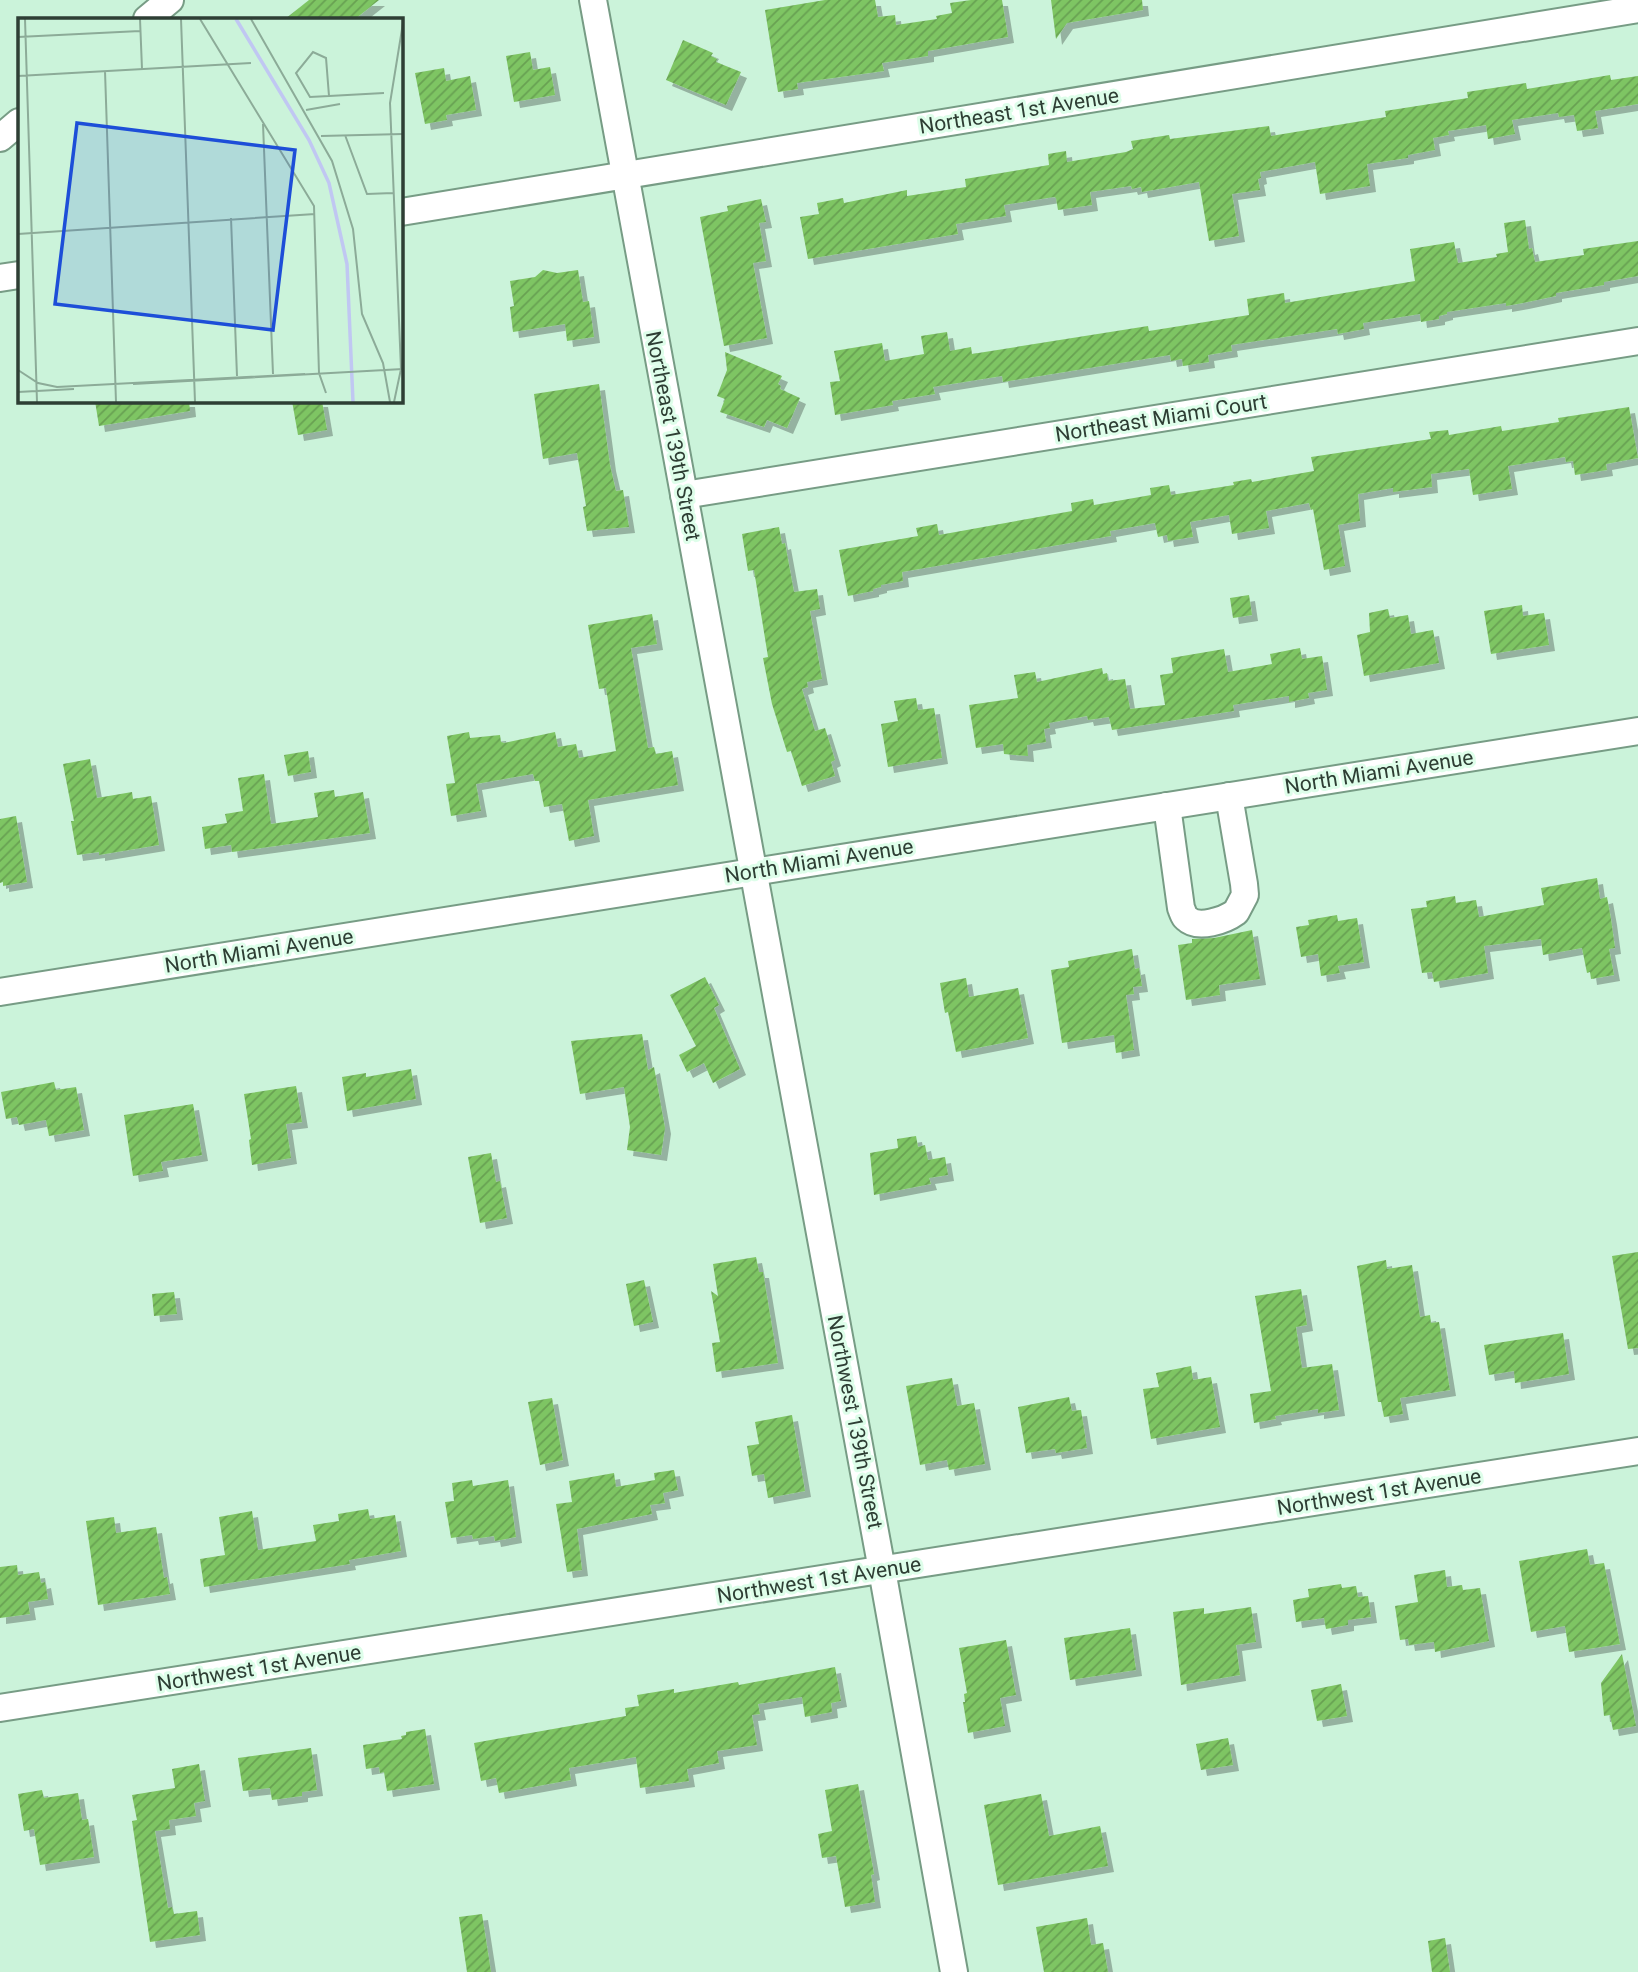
<svg xmlns="http://www.w3.org/2000/svg" width="1638" height="1972" font-family="Roboto,sans-serif">
<style>
.building{fill:url(#building-hatch);filter:url(#shadow)}
.lines{fill:none;stroke-linecap:round;stroke-linejoin:round}
.minor-casing{stroke:#779c85;stroke-width:30}
.minor{stroke:#fff;stroke-width:26}
.labels{text-anchor:middle;dominant-baseline:central;stroke-width:6;stroke-linejoin:round;paint-order:stroke}
.street-label{font-size:21px;fill:#2e3e34;stroke:#defeea}
.inset-river{fill:none;stroke:#c0c7f2;stroke-width:3.5}
.inset-road{fill:none;stroke:#8cab98;stroke-width:2}
.view{fill:#1d4ed8;fill-opacity:0.15;stroke:#1d4ed8;stroke-width:3.5}
.inset-edge{fill:none;stroke:#2e3e34;stroke-width:3.5}
</style>
<defs>
<pattern id="building-hatch" width="6" height="6" patternUnits="userSpaceOnUse" patternTransform="scale(1.75)"><rect width="6" height="6" fill="#7ec563"/><path d="M-1 1l2-2M0 6l6-6M5 7l2-2" fill="none" stroke="#68a152"/></pattern>
<filter id="shadow"><feDropShadow dx="6" dy="6" stdDeviation="0" flood-color="#0004"/></filter>
</defs>
<rect width="100%" height="100%" fill="#cbf3da"/>
<g class="building">
<path d="M309,0H379L355,19H285Z"/>
<path d="M825,0H875L878,17L895,15L896,25L937,19L936,16L952,13L950,3L971,0H1002L1008,37L928,51V56L882,63L884,71L797,83L798,89L778,92L765,10Z"/>
<path d="M1051,0H1142L1143,10L1067,23L1056,39Z"/>
<path d="M683,40L713,53L711,56L717,59L716,62L741,72L726,105L666,80Z"/>
<path d="M530,52L533,70L550,67L555,95L514,102L506,56Z"/>
<path d="M444,68L446,81L470,76L476,110L446,115L447,120L425,124L415,73Z"/>
<path d="M1610,75L1611,80L1638,76V104L1595,111L1598,128L1577,131L1574,115L1559,117L1558,113L1512,120L1515,134L1488,139L1486,125L1448,131L1449,135L1433,138L1435,150L1408,155V158L1367,164L1370,186L1320,194L1315,162L1260,172L1261,178L1258,179L1260,190L1232,194L1239,236L1209,241L1199,182L1142,192L1141,187L1132,189L1131,186L1090,192L1092,205L1058,210L1056,198L1054,197L1004,205L1006,216L956,224L958,234L808,259L800,217L819,214L817,203L843,198L844,203L907,190V196L966,187L965,179L1049,165L1048,154L1066,151L1067,162L1126,152L1133,149L1131,141L1169,135L1170,139L1269,126L1271,136L1386,117L1385,111L1468,98L1467,92L1526,83L1527,89Z"/>
<path d="M761,199L766,222L759,223L766,261L753,263L767,338L724,346L700,217L728,211L727,206Z"/>
<path d="M1525,220L1529,249L1532,248L1535,262L1584,255L1583,249L1638,241V276L1604,282V285L1556,293V296L1523,303L1506,306V303L1447,312V314L1439,316V319L1421,322L1420,314L1363,323L1364,329L1338,334L1337,329L1231,345L1232,351L1208,355L1209,362L1183,366L1182,359L1171,361L1170,355L1003,382L1002,376L933,387L935,394L892,401L893,405L835,415L830,382L840,381L834,351L882,343L885,361L924,354L921,336L947,332L950,351L971,347L972,354L1148,326L1149,331L1249,315L1247,299L1284,293L1285,303L1415,281L1410,249L1454,242L1458,263L1497,257L1496,254L1508,252L1504,223Z"/>
<path d="M543,270L557,273L578,270L583,302L589,301L594,337L567,341L565,324L513,332L510,307L514,306L510,281L535,277Z"/>
<path d="M725,352L782,376L778,384L781,386L780,389L800,398L787,428L767,420L764,427L720,412L725,399L717,396L727,370Z"/>
<path d="M599,384L610,465L616,491L623,490L629,527L587,531L583,507L586,506L577,453L543,459L534,394Z"/>
<path d="M95,401H189L190,411L99,426Z"/>
<path d="M292,401H322L327,430L298,435Z"/>
<path d="M1629,407L1638,458L1606,464L1607,470L1575,475L1573,461L1566,462L1565,457L1508,466L1512,489L1473,495L1469,469L1431,474L1432,487L1393,492V488L1358,494L1360,521L1338,525L1345,566L1324,570L1313,509L1311,510L1309,503L1266,511L1269,528L1232,534L1229,515L1190,522L1193,537L1168,541L1167,535L1158,537L1155,523L1110,531L1111,536L902,572L903,581L881,585V587L873,589V591L848,596L839,550L918,536L916,528L937,524L939,535L1072,511L1071,503L1093,499L1094,505L1151,495L1150,488L1169,485L1171,495L1234,485L1233,482L1251,479L1252,482L1314,471L1311,457L1431,439L1429,432L1448,430L1449,435L1501,426L1502,431L1559,422L1558,418Z"/>
<path d="M779,527L782,544L785,543L794,592L817,589L820,609L810,611L822,679L807,682L808,687L802,689L815,731L825,728L835,760L831,762L835,776L802,786L791,751L787,752L772,704L763,658L768,657L754,570L748,571L742,534Z"/>
<path d="M1249,595L1252,615L1233,618L1230,598Z"/>
<path d="M1522,605L1523,616L1544,613L1549,645L1491,654L1484,611Z"/>
<path d="M1388,609L1390,618L1408,615L1411,634L1433,630L1439,663L1364,676L1357,635L1370,632L1369,613Z"/>
<path d="M652,614L657,644L631,648L648,748L654,747L656,754L672,751L678,785L588,800L594,836L569,841L562,804L544,807L539,781H535L533,774L476,784L481,811L451,816L446,784L455,783L447,736L469,732L470,738L500,735L501,742L504,743L555,732L558,747L576,744L579,758L616,751L606,688L599,689L588,625Z"/>
<path d="M1300,648L1302,659L1322,656L1327,690L1308,693L1309,698L1289,702V696L1233,705L1234,711L1112,730L1109,717L1088,720L1087,716L1049,723L1050,728L1044,729L1046,742L1027,745L1028,756L1004,754L1003,744L976,748L969,705L1018,698L1014,675L1035,672L1037,682L1102,668L1103,674L1107,673L1108,681L1125,679L1130,709L1165,705L1160,675L1173,673L1171,658L1224,649L1228,672L1272,664L1270,654Z"/>
<path d="M916,698L918,710L934,708L942,758L888,767L881,724L898,721L894,701Z"/>
<path d="M308,751L311,772L288,776L284,755Z"/>
<path d="M90,759L97,798L132,792L133,799L151,796L159,845L99,855V852L77,855L71,821H74L63,764Z"/>
<path d="M264,774L271,824L318,817L314,793L334,790L335,797L363,792L370,833L232,852L231,845L205,849L202,827L227,823L225,814L243,811L238,778Z"/>
<path d="M16,816L27,882L3,886V882L0,883V819Z"/>
<path d="M1597,878L1600,899L1607,897L1611,919L1615,948L1609,949L1614,975L1591,979L1590,972L1587,973L1582,948L1543,955L1541,939L1484,946L1488,973L1434,982L1432,972L1422,973L1411,909L1427,907L1426,901L1455,896L1456,903L1476,900L1479,917L1544,905L1541,888Z"/>
<path d="M1337,915L1338,921L1357,918L1364,962L1338,966L1340,973L1321,976L1318,954L1301,957L1296,927L1309,925L1308,920Z"/>
<path d="M1252,930L1260,979L1219,985L1220,995L1186,1000L1178,945L1192,943V939L1214,938Z"/>
<path d="M1132,949L1135,969L1139,968L1142,986L1133,987L1134,994L1126,995L1134,1050L1116,1053L1114,1035L1062,1043L1051,970L1069,967L1068,961Z"/>
<path d="M705,977L719,1005L714,1008L740,1069L713,1083L704,1063L687,1072L679,1055L696,1046L670,995Z"/>
<path d="M966,978L969,997L1018,988L1028,1038L956,1052L948,1012L945,1013L940,983Z"/>
<path d="M642,1034L648,1070L654,1067L665,1128L661,1155L627,1150L630,1127L624,1087L580,1094L574,1058L571,1041Z"/>
<path d="M411,1069L416,1099L347,1111L342,1077L366,1073V1077Z"/>
<path d="M54,1082L56,1090L76,1087L84,1130L49,1136L46,1120L19,1125L17,1117L6,1119L1,1092Z"/>
<path d="M296,1086L302,1122L286,1124L291,1158L252,1165L249,1140L251,1139L244,1094Z"/>
<path d="M193,1104L202,1155L161,1162L163,1171L133,1176L124,1115Z"/>
<path d="M916,1136L918,1147L925,1145L928,1160L945,1157L948,1175L929,1178L931,1184L874,1195L870,1153L898,1148L897,1139Z"/>
<path d="M491,1153L496,1182L500,1181L507,1218L480,1223L468,1157Z"/>
<path d="M1638,1252V1348L1628,1349L1612,1256Z"/>
<path d="M756,1257L759,1272H763L778,1363L716,1372L712,1343L720,1342L711,1291L718,1296L713,1264Z"/>
<path d="M1386,1260L1387,1269L1412,1265L1420,1317L1430,1315L1431,1323L1439,1322L1450,1390L1400,1398L1403,1414L1384,1417L1381,1402H1378L1357,1266Z"/>
<path d="M644,1280L653,1322L634,1326L626,1284Z"/>
<path d="M1301,1289L1307,1325L1296,1327L1302,1368L1332,1364L1339,1410L1318,1413V1409L1275,1416L1276,1419L1254,1423L1250,1394L1271,1391L1255,1296Z"/>
<path d="M174,1292L177,1314L154,1316L152,1294Z"/>
<path d="M1563,1333L1569,1374L1515,1383L1514,1371L1489,1375L1484,1345Z"/>
<path d="M1191,1366L1193,1380L1211,1377L1220,1427L1151,1439L1143,1389L1159,1387L1156,1373Z"/>
<path d="M952,1378L957,1406L974,1403L985,1464L949,1470L947,1460L920,1465L906,1386Z"/>
<path d="M1069,1397L1072,1411L1081,1410L1087,1448L1056,1453L1055,1449L1026,1453L1018,1407Z"/>
<path d="M552,1398L563,1460L540,1465L528,1402Z"/>
<path d="M792,1415L805,1491L768,1498L764,1474L752,1476L747,1446L759,1444L755,1422Z"/>
<path d="M674,1470L678,1490L663,1493L665,1503L650,1505L652,1514L577,1529L582,1570L567,1572L556,1504L572,1502L569,1481L614,1473L616,1487L655,1480L654,1473Z"/>
<path d="M472,1480L473,1486L508,1480L516,1537L495,1541L494,1536L473,1539L472,1535L451,1538L445,1502L454,1501L452,1483Z"/>
<path d="M368,1509L370,1519L395,1515L401,1551L349,1560L350,1564L204,1587L200,1559L225,1555L219,1517L252,1511L258,1550L316,1541L313,1525L339,1521L338,1514Z"/>
<path d="M114,1517L116,1533L156,1527L164,1578L167,1577L170,1594L98,1605L86,1521Z"/>
<path d="M1587,1549L1590,1565L1604,1563L1620,1644L1569,1652L1565,1626L1531,1632L1519,1561Z"/>
<path d="M17,1565L18,1575L39,1572L41,1583L45,1582L48,1599L28,1602L30,1614L0,1618V1567Z"/>
<path d="M1445,1570L1447,1587L1462,1585L1463,1590L1480,1588L1489,1641L1435,1652L1434,1642L1409,1645L1408,1639L1400,1640L1395,1606L1418,1602L1414,1575Z"/>
<path d="M1341,1584L1342,1588L1356,1586L1358,1597L1368,1596L1371,1617L1348,1620V1625L1326,1629L1324,1618L1296,1622L1293,1600L1309,1597L1308,1589Z"/>
<path d="M1251,1607L1256,1642L1236,1645L1240,1675L1181,1685L1173,1612L1204,1608V1614Z"/>
<path d="M1130,1628L1136,1670L1070,1680L1064,1638Z"/>
<path d="M1006,1640L1016,1695L1000,1698L1005,1726L968,1733L963,1702H965L964,1694L967,1693L959,1648Z"/>
<path d="M1622,1654L1636,1726L1613,1730L1610,1715L1604,1716L1601,1683Z"/>
<path d="M835,1667L841,1701L831,1703L832,1712L805,1717L802,1697L758,1704L760,1714L752,1715L757,1745L717,1751L719,1763L687,1769L689,1781L640,1788L636,1757L569,1768L571,1780L499,1793L496,1778L481,1781L474,1743L626,1716L625,1708L639,1706L637,1695L674,1689V1693L738,1682L739,1685Z"/>
<path d="M1341,1684L1347,1716L1317,1721L1311,1690Z"/>
<path d="M425,1729L434,1784L387,1791L384,1772L380,1773L379,1767L366,1769L363,1745L402,1739L401,1736L406,1735V1732Z"/>
<path d="M1228,1738L1233,1765L1201,1770L1196,1744Z"/>
<path d="M311,1748L317,1790L302,1792V1796L272,1800L270,1788L243,1791L238,1758Z"/>
<path d="M199,1764L205,1801L194,1803L196,1816L169,1820L170,1829L155,1831L168,1908L172,1907L174,1914L197,1911L200,1935L150,1942L132,1821L137,1820L132,1795L175,1788L172,1769Z"/>
<path d="M858,1784L874,1874L871,1875L875,1902L845,1907L836,1856L822,1858L818,1834L832,1831L825,1790Z"/>
<path d="M42,1790L44,1798L78,1793L82,1820L88,1819L94,1857L40,1865L34,1829L24,1831L18,1794Z"/>
<path d="M1041,1794L1049,1836L1100,1826L1108,1866L998,1885L984,1805Z"/>
<path d="M482,1914L491,1972H467L459,1917Z"/>
<path d="M1087,1918L1091,1945L1103,1943L1108,1972H1044L1036,1927Z"/>
<path d="M1445,1938L1450,1972H1432L1428,1941Z"/>
</g>
<g class="lines">
<g class="minor-casing">
<g id="minor">
<path d="M593,0L882,1570L954,1972"/>
<path d="M147,19L170,0"/>
<path d="M0,138L19,122"/>
<path d="M401,212L1638,9"/>
<path d="M0,278L19,275"/>
<path d="M684,495L1638,341"/>
<path d="M1167,806L1181,908C1182,910 1184,917 1186,918C1198,930 1225,920 1236,912L1245,895L1244,884L1229,796"/>
<path d="M0,992L1638,731"/>
<path d="M0,1708L1638,1451"/>
</g>
</g>
<use href="#minor" class="minor"/>
</g>
<g class="labels">
<g class="street-label">
<text transform="translate(1019 111) rotate(-9)">Northeast 1st Avenue</text>
<text transform="translate(1161 418) rotate(-9)">Northeast Miami Court</text>
<text transform="translate(673 436) rotate(79)">Northeast 139th Street</text>
<text transform="translate(1379 772) rotate(-9)">North Miami Avenue</text>
<text transform="translate(819 861) rotate(-9)">North Miami Avenue</text>
<text transform="translate(259 951) rotate(-9)">North Miami Avenue</text>
<text transform="translate(855 1422) rotate(79)">Northwest 139th Street</text>
<text transform="translate(1379 1492) rotate(-9)">Northwest 1st Avenue</text>
<text transform="translate(819 1580) rotate(-9)">Northwest 1st Avenue</text>
<text transform="translate(259 1668) rotate(-9)">Northwest 1st Avenue</text>
</g>
</g>
<g transform="translate(18 18)">
<rect width="385" height="385" fill="#cbf3da"/>
<path class="inset-river" d="M218,1L291,122L311,165L329,246L335,384"/>
<path class="inset-road" d="M7,1L19,384M122,1L124,51M163,1L177,384M182,1L296,188L301,355L308,375M233,1L314,143L335,211L344,296L365,345L372,384M0,19L122,13M87,53L98,384M0,58L233,45M311,78L308,40L295,34L278,55L292,79L311,78L366,75M288,92L322,86M245,106L255,356M327,117L349,176L375,175M303,118L385,116M213,200L219,358M0,216L297,196M0,352L20,365L39,369L287,356M115,366L385,351M0,374L56,371M376,384L383,351L372,85L385,5"/>
<path class="view" d="M59,105L277,132L255,312L37,286Z"/>
<rect width="385" height="385" class="inset-edge"/>
</g>
</svg>
